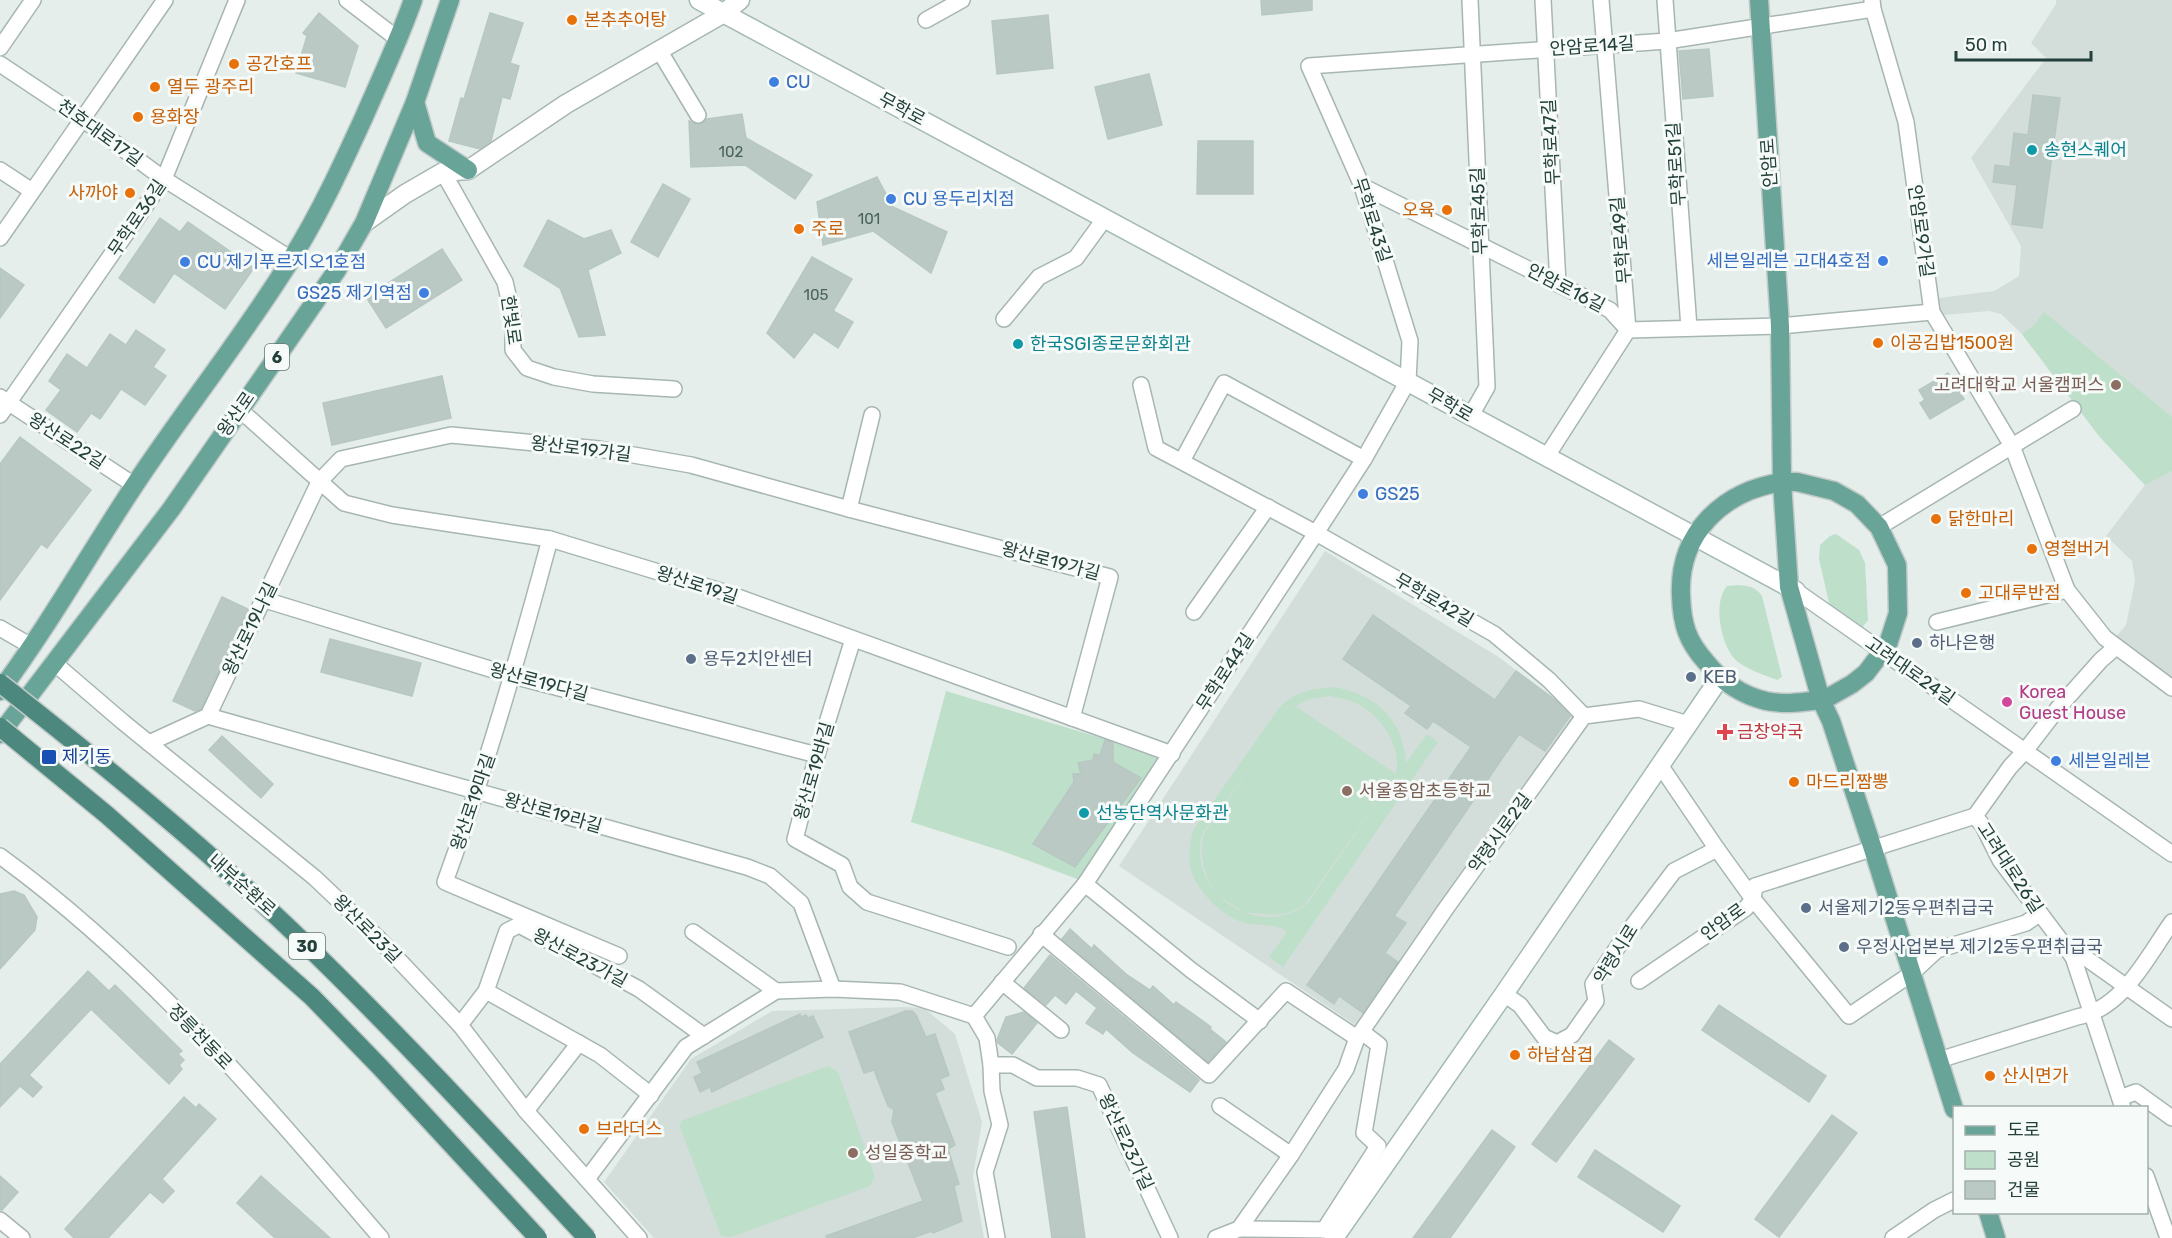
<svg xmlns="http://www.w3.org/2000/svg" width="2172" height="1238" font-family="Rubik,'Noto Sans KR',sans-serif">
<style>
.built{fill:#d3deda}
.green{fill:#bedfc9;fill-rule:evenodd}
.pier{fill:#e5eeea}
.building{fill:#bac9c4;stroke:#b7c8c2;stroke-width:1.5}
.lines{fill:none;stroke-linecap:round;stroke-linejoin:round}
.minor-casing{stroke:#a7b6b2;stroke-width:18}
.tertiary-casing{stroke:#a7b6b2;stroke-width:21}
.secondary-casing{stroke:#a3bab3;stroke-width:21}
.primary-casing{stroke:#c1cac8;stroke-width:21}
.minor{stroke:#fff;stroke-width:15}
.tertiary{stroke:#fff;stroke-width:18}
.secondary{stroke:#fff;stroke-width:18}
.primary{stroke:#69a498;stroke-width:18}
.trunk-bridge-casing{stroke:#c1cac8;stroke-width:21;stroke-linecap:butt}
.trunk-bridge{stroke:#4c887e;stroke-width:18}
.food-dot{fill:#e8710a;stroke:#f6faf8;stroke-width:2}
.shop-dot{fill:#3f7fe0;stroke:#f6faf8;stroke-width:2}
.culture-dot{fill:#0f9aa8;stroke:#f6faf8;stroke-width:2}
.education-dot{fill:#8d6e63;stroke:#f6faf8;stroke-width:2}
.service-dot{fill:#5c6f8a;stroke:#f6faf8;stroke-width:2}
.hotel-dot{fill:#d1479c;stroke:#f6faf8;stroke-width:2}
.health-dot{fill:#e0444e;stroke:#f6faf8;stroke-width:2}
.transit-dot{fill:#1a4fb4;stroke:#f6faf8;stroke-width:2}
.labels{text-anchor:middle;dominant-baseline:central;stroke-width:6;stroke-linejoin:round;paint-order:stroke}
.number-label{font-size:15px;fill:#49625c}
.shield{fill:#f6faf8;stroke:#627873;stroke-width:1.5}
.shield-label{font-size:16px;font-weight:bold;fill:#23403a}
.food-label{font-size:18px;fill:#c56008;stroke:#f6faf8;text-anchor:start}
.street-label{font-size:18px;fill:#23403a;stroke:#f6faf8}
.shop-label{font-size:18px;fill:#366cbe;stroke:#f6faf8;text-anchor:start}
.culture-label{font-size:18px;fill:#0d838f;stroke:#f6faf8;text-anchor:start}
.education-label{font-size:18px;fill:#785e54;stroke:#f6faf8;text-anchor:start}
.service-label{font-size:18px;fill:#4e5e75;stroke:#f6faf8;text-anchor:start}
.hotel-label{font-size:18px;fill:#b23c85;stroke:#f6faf8;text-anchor:start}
.health-label{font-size:18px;fill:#be3a42;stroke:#f6faf8;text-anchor:start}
.transit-label{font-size:18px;fill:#164399;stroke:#f6faf8;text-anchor:start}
</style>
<rect width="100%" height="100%" fill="#e5eeea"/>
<g class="built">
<path d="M2056,0H2172V679L2115,638L2126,625L2135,581L2132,561L2106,536L2145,485L2099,436L2022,334L2001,314L1989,311L1944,315L1938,322L1932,312L1939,298L1994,291L2019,276L2021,246L1971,158L2046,58L2031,43L2056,4Z"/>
<path d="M1325,551L1497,656L1579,716L1358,1027L1119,866Z"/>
<path d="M905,1007L924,1008L955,1034L982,1122L973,1177L984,1238H654L604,1182L691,1059L772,1011Z"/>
</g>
<g class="green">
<path d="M2044,312L2172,417V471L2145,485L2099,436L2022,334L2034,325Z"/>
<path d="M1836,534L1859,550L1865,563L1868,620L1861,629L1830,607L1819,559L1820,545L1830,536Z"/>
<path d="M1739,585C1749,586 1756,587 1762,596L1782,677L1777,680C1764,675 1749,670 1738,662C1721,648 1712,603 1727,586Z"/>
<path d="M1333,687C1376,694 1403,719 1406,763L1427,734L1438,742L1283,967L1269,957L1287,932C1274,922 1257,927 1242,922C1220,915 1195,889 1190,866C1188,854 1190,840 1194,829L1279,708C1298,690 1308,690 1333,687ZM1329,696C1335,697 1342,698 1348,700C1377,709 1403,744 1396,774L1297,707L1292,708L1309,699ZM1286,717L1204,833C1199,854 1203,881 1220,896C1227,902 1238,907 1243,912C1211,896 1194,871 1202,834ZM1395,776L1308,903C1288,918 1268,921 1244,912C1269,914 1283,920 1306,903Z"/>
<path d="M946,691L1098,737L1159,759L1080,880L1005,852L911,822Z"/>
<path d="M828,1066L838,1072L875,1177L870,1186L731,1237L721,1236L680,1127L681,1121Z"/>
</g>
<path class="pier" d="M0,673L200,833L397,1022L597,1238H504L364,1084L166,897L67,809L0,756Z"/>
<g class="building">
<path d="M1261,0H1312V10L1262,15Z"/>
<path d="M319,13L358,46L345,87L296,73L307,36L303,33Z"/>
<path d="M490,13L523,23L510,63L519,66L510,99L502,97L491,141L480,149L449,141L461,98L464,99Z"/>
<path d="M1048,15L1053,68L997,74L992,21Z"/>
<path d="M1709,49L1713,96L1683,99L1679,51Z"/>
<path d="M1149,74L1162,125L1108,139L1095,87Z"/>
<path d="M2033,95L2060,98L2042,228L2012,224L2017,185L1993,182L1995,165L2010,167L2014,133L2028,135Z"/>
<path d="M742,114L746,138L812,175L795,199L745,165L691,167L689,121L699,125L707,119Z"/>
<path d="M1198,141H1253V194H1197Z"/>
<path d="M877,177L893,207L947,232L931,273L873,231L823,245L817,202Z"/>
<path d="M663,184L690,199L658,257L631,242Z"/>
<path d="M160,218L180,232L188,222L254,268L225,309L174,273L154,303L119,278Z"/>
<path d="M548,220L584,239L611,230L621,253L588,270L605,335L579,337L560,288L524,266Z"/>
<path d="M442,249L462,280L386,328L366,297Z"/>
<path d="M812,257L852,279L833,311L853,322L838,348L814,332L794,358L767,333Z"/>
<path d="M0,268L24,285L0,318Z"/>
<path d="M136,330L165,350L153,367L166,376L145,405L121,389L100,419L91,413L77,432L46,410L61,390L49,381L67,354L87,368L110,334L126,345Z"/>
<path d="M1948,373L1964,399L1930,419L1920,403L1925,400L1919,390Z"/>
<path d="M442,376L451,418L332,445L323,403Z"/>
<path d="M20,437L91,490L47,548L41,544L0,600V464Z"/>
<path d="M222,597L248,609L201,709L195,711L173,701Z"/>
<path d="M1373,615L1495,700L1516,671L1555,700L1570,716L1545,751L1519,734L1394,916L1406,923L1385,953L1398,962L1363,1013L1339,996L1334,1004L1307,985L1471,747L1433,721L1427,729L1405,713L1411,706L1343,659Z"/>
<path d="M330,639L421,663L412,696L321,672Z"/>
<path d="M222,736L273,784L261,798L209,750Z"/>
<path d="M1105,740L1113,743V762L1141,778L1075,867L1033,844L1074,782L1073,774H1081L1078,763L1093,760L1094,754L1100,755Z"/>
<path d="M14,891L24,895L37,917L35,930L0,969V894Z"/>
<path d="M1070,929L1092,949L1094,945L1126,974L1150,990L1153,986L1174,1005L1176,1002L1196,1016L1211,1027L1210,1029L1226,1042L1208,1062L1062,939Z"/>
<path d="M1050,955L1199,1080L1190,1092L1133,1053L1106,1029L1103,1034L1086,1023L1097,1008L1076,991L1066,1004L1055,995L1046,1005L1024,988Z"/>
<path d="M88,971L109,991L115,985L182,1051L178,1054L184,1060L179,1065L182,1069L169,1084L91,1009L29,1075L42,1087L33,1097L20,1086L0,1107V1064Z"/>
<path d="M1719,1005L1826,1076L1809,1102L1702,1030Z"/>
<path d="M906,1011H912L916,1015L926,1037L935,1034L949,1075L940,1079L944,1089L935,1093L955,1145L948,1149L959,1184L954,1186L962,1221L933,1233L932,1231L912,1238H827L826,1236L923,1201L892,1122L894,1110L888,1106L874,1070L864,1073L849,1032Z"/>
<path d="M1024,1012L1037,1023L1012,1054L998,1043L997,1040L1006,1017Z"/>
<path d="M800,1014L801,1017L806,1015L808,1018L813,1016L823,1037L712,1092L710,1087L700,1092L694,1077L702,1073L697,1062Z"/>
<path d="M1609,1040L1634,1059L1556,1162L1532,1144Z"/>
<path d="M184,1097L196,1108L199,1104L216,1119L162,1179L174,1191L163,1203L150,1192L108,1238H74L65,1229Z"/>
<path d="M1067,1107L1085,1238H1052L1034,1112Z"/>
<path d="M1832,1115L1857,1133L1779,1237L1755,1219Z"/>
<path d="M1492,1130L1515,1147L1450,1238H1413Z"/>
<path d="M1595,1150L1680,1206L1663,1232L1578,1177Z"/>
<path d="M0,1176L18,1192L2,1210H0Z"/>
<path d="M261,1176L330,1238H275L237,1203Z"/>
</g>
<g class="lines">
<g class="minor-casing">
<g id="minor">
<path d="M347,0L399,40"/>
<path d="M1543,0L1558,284"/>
<path d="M1665,0L1689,328"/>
<path d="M1872,0L1873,9L1906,122L1932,312L2012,446L2067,590L2105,638L2172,688"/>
<path d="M926,20L962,0"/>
<path d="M0,48L33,0"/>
<path d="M659,50L698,115"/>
<path d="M0,64L81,118L164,179L291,259"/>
<path d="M0,170L32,191"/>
<path d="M443,172L505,282L513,317V350L527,368L554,377L593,384L674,389"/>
<path d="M1362,186L1610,310L1628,330L1780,326L1932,312"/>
<path d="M0,238L165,0"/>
<path d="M1004,319L1039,277L1076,258L1105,218"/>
<path d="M1141,385L1156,448L1316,533L1494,634L1549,680L1584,716"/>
<path d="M0,397L134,485"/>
<path d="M239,409L344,503L392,515L550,539L724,592L1172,754"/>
<path d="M0,415L164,179L237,0"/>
<path d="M1470,417L1487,387L1470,0"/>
<path d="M1547,456L1628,330L1601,0"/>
<path d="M1182,461L1224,383L1364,459"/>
<path d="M849,509L872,415"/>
<path d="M1879,527L2073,409"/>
<path d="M550,539C519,655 486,769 445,882L619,956"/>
<path d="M1796,591L2172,854"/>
<path d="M265,600L513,676L817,755"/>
<path d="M1194,612L1268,507"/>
<path d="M1937,622L2067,590"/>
<path d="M0,628L31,646"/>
<path d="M853,639L817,755L795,839L842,865L850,887L867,902L1008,947"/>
<path d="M2116,647L2101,660L2059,707L2025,751L2010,767L1975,816L1983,826L2000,860L2073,957L2083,956L2172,1019"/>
<path d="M53,662L123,722L315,878L377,937L460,1025L526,1111L639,1238"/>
<path d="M208,716L747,867L770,876L801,903L833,989"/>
<path d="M149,743L208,716L319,482L341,459L451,435L599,449L691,465L849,509L1110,577L1072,718"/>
<path d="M1660,765L1717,849L1753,899L1849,1016L1911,974L1937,950L2026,923L2039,914"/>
<path d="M0,856C146,962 264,1102 381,1238"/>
<path d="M1085,884L1191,970L1260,1021"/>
<path d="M693,932L776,991"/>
<path d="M1041,934L1209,1075L1286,991L1357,1038"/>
<path d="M2073,957L2123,1108"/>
<path d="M1639,981L1746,908L1753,899L1755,886L1975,816"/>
<path d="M1002,982L1061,1030"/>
<path d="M486,991L600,1055L651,1095"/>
<path d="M1504,994L1520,1005L1544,1037L1557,1043L1572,1035L1596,1001L1593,984L1625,936L1674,871L1717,849"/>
<path d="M974,1016L1085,884L1316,533L1364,459L1408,381L1410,341L1362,186L1309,66L1667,41L1873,9"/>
<path d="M460,1025L486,991L507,931L519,925L639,989L704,1036"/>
<path d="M1939,1060L2077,1017C2123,1009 2147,957 2172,922"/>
<path d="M991,1065L992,1091L1000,1125L985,1172L997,1238"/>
<path d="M2120,1098L2136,1092L2172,1118"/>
<path d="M1220,1106L1291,1155"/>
<path d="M526,1111L579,1043"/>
<path d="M2146,1176L2168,1238"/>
<path d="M587,1179L686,1047L776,991L833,989L900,992L974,1016L987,1038L991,1065H1013L1037,1078H1077L1099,1085L1170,1238"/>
<path d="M0,1220L22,1238"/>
<path d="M1239,1229L1332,1230"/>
<path d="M1324,1230L1378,1146L1364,1133L1379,1045L1362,1032"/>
<path d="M1216,1238L1239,1229L1291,1155L1346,1069L1357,1038L1447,907L1584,716L1639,709L1688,724"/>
<path d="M1893,1238L1934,1210L1954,1200"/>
</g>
</g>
<g class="tertiary-casing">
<path id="tertiary" d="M364,223L405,194L443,172L468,170L566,104L724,13L740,0"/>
</g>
<g class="secondary-casing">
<g id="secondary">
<path d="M699,0L1796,591"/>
<path d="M1334,1238L1504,994L1719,679"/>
</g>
</g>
<g class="primary-casing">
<g id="primary">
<path d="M1759,0L1780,326L1782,482L1789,587L1821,700L1831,721L1873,849L1954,1109"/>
<path d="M415,102L427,143L468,170"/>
<path d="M1782,482C1723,491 1678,533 1681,596C1682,624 1687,641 1706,662C1722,682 1741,695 1766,701C1785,705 1803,702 1821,700"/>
<path d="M1788,482H1797L1834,491L1857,504L1879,527L1897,565L1898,613L1888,644L1866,673L1852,684L1829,697"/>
<path d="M0,691C49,625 89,554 134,486C185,409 243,337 292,258C320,213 342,165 364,117C381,78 399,40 413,0"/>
<path d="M0,734L172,508L337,270L364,223L415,102L450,0"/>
<path d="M1988,1212L1996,1238"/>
</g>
</g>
<use href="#minor" class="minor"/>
<use href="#tertiary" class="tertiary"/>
<use href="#secondary" class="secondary"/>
<use href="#primary" class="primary"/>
<g class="trunk-bridge-casing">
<g id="trunk-bridge">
<path d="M0,683C100,762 199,842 291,930C394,1029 490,1133 587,1238"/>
<path d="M0,727L107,815L312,997L380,1067L538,1238"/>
</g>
</g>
<use href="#trunk-bridge" class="trunk-bridge"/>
</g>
<g class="food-dot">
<circle cx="572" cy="20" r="6"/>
<circle cx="234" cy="64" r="6"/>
<circle cx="155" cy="87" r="6"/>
<circle cx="138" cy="117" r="6"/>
<circle cx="130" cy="193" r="6"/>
<circle cx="1447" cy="210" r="6"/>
<circle cx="799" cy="229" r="6"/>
<circle cx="1878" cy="343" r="6"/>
<circle cx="1936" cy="519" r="6"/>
<circle cx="2032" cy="549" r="6"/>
<circle cx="1966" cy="593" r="6"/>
<circle cx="1794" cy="782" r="6"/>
<circle cx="1515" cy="1055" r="6"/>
<circle cx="1990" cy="1076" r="6"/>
<circle cx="584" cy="1129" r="6"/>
</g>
<g class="shop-dot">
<circle cx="774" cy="82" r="6"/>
<circle cx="891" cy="199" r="6"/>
<circle cx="1883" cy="261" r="6"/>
<circle cx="185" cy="262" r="6"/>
<circle cx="424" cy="293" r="6"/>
<circle cx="1363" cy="494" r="6"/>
<circle cx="2056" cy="761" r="6"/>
</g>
<g class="culture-dot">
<circle cx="2032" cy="150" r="6"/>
<circle cx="1018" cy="344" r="6"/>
<circle cx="1084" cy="813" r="6"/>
</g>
<g class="education-dot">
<circle cx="2116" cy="385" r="6"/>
<circle cx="1347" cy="791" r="6"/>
<circle cx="853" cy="1153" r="6"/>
</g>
<g class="service-dot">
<circle cx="1917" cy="643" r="6"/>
<circle cx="691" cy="659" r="6"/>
<circle cx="1691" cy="677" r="6"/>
<circle cx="1806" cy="908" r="6"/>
<circle cx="1844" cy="947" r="6"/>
</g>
<circle class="hotel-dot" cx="2007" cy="702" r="6"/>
<path class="health-dot" d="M1722 723h6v6h6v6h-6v6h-6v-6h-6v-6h6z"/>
<rect class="transit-dot" x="41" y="749" width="16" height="16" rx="3"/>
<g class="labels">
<g class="number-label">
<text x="731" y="152">102</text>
<text x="869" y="219">101</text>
<text x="816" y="295">105</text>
</g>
<g class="shield">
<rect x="265" y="344" width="24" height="26" rx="4.5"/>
<rect x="289" y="933" width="36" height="26" rx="4.5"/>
</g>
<g class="shield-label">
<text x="277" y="357">6</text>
<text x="307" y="946">30</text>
</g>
<g class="food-label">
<text x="584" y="20">본추추어탕</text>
<text x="246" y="64">공간호프</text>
<text x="167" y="87">열두 광주리</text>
<text x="150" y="117">용화장</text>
<text x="118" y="193" text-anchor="end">사까야</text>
<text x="1435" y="210" text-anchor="end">오육</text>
<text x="811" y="229">주로</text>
<text x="1890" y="343">이공김밥1500원</text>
<text x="1948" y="519">닭한마리</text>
<text x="2044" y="549">영철버거</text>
<text x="1978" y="593">고대루반점</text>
<text x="1806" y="782">마드리짬뽕</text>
<text x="1527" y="1055">하남삼겹</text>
<text x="2002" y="1076">산시면가</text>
<text x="596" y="1129">브라더스</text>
</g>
<g class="street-label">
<text transform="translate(1592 46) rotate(-4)">안암로14길</text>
<text transform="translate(902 109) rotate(28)">무학로</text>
<text transform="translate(100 133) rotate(36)">천호대로17길</text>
<text transform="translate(1551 142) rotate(-93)">무학로47길</text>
<text transform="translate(1769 163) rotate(-94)">안암로</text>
<text transform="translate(1676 164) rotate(-94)">무학로51길</text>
<text transform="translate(1479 211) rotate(-92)">무학로45길</text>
<text transform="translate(137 218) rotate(-56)">무학로36길</text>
<text transform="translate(1372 220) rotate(72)">무학로43길</text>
<text transform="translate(1921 231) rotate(82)">안암로9가길</text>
<text transform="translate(1621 240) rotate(-95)">무학로49길</text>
<text transform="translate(1566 288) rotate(27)">안암로16길</text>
<text transform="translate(511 320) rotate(82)">한빛로</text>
<text transform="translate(1450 405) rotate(30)">무학로</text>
<text transform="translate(236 414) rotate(-55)">왕산로</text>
<text transform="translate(67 441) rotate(33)">왕산로22길</text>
<text transform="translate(581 449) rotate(7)">왕산로19가길</text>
<text transform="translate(1051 561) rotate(15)">왕산로19가길</text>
<text transform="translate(697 585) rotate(18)">왕산로19길</text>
<text transform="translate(1434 600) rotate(30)">무학로42길</text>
<text transform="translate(250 629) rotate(-64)">왕산로19나길</text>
<text transform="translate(1910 671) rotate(35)">고려대로24길</text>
<text transform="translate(1225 672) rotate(-57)">무학로44길</text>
<text transform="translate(539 682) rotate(15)">왕산로19다길</text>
<text transform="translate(814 771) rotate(-74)">왕산로19바길</text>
<text transform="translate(473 802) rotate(-71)">왕산로19마길</text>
<text transform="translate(553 813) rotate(16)">왕산로19라길</text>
<text transform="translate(1500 833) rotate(-54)">약령시로2길</text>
<text transform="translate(2010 868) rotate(57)">고려대로26길</text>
<text transform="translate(242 885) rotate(42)">내부순환로</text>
<text transform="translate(1723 922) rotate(-36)">안암로</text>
<text transform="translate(367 929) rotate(45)">왕산로23길</text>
<text transform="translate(1616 954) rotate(-58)">약령시로</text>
<text transform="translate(580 958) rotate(28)">왕산로23가길</text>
<text transform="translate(200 1037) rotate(46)">정릉천동로</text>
<text transform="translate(1126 1142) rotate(65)">왕산로23가길</text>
</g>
<g class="shop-label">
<text x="786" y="82">CU</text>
<text x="903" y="199">CU 용두리치점</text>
<text x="1871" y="261" text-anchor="end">세븐일레븐 고대4호점</text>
<text x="197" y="262">CU 제기푸르지오1호점</text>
<text x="412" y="293" text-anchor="end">GS25 제기역점</text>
<text x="1375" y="494">GS25</text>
<text x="2068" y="761">세븐일레븐</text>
</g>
<g class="culture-label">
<text x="2044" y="150">송현스퀘어</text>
<text x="1030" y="344">한국SGI종로문화회관</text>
<text x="1096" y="813">선농단역사문화관</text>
</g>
<g class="education-label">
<text x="2104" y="385" text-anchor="end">고려대학교 서울캠퍼스</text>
<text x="1359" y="791">서울종암초등학교</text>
<text x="865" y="1153">성일중학교</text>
</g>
<g class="service-label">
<text x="1929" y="643">하나은행</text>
<text x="703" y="659">용두2치안센터</text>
<text x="1703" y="677">KEB</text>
<text x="1818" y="908">서울제기2동우편취급국</text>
<text x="1856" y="947">우정사업본부 제기2동우편취급국</text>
</g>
<g class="hotel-label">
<text x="2019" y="692">Korea<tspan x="2019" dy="21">Guest House</tspan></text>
</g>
<g class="health-label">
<text x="1737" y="732">금창약국</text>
</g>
<g class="transit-label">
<text x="62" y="757">제기동</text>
</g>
</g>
<rect x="1953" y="1106" width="195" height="108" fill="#f6faf8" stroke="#a2b0ac" stroke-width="1.5"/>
<rect x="1965" y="1126" width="30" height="9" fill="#69a498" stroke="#a2b0ac" stroke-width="1.5"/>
<text x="2007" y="1136" font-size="18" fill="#23403a">도로</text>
<rect x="1965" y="1151" width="30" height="18" fill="#bedfc9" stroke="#a2b0ac" stroke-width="1.5"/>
<text x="2007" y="1166" font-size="18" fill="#23403a">공원</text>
<rect x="1965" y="1181" width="30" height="18" fill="#bac9c4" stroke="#a2b0ac" stroke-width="1.5"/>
<text x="2007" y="1196" font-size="18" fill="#23403a">건물</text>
<path d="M1956 51v9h135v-9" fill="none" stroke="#23403a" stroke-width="3"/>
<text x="1965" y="51" font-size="18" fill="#23403a" stroke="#f6faf8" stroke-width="4.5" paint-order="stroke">50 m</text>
</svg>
